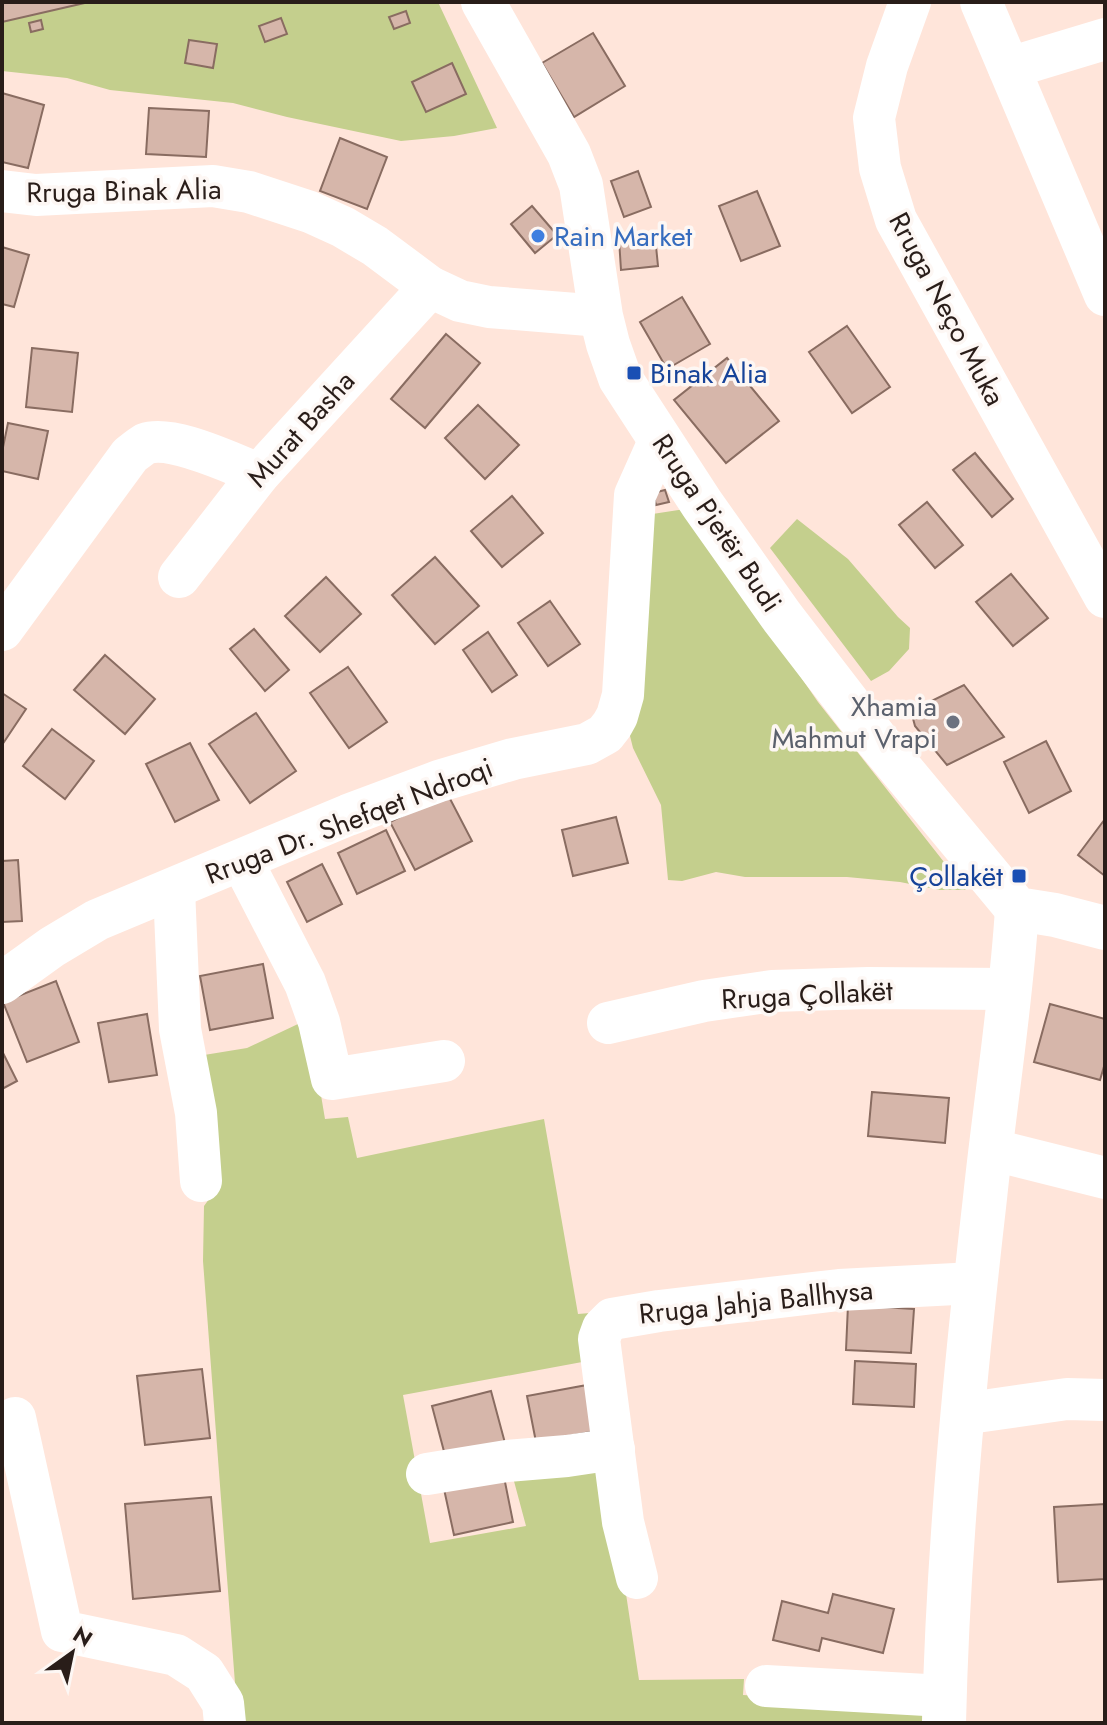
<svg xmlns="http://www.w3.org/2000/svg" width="1107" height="1725" font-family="Jost,sans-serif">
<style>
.green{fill:#c4cf8d}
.building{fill:#d6b6aa;stroke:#896c61;stroke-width:2}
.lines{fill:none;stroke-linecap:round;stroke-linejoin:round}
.minor{stroke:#fff;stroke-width:42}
.major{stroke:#fff;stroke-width:44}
.shop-dot{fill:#3f7fe0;stroke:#fdf7f4;stroke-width:3}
.transit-dot{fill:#1a4fb4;stroke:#fdf7f4;stroke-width:3}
.worship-dot{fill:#6b7280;stroke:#fdf7f4;stroke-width:3}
.labels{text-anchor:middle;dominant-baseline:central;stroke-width:7;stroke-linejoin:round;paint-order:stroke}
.street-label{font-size:28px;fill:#291d19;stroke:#fdf7f4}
.shop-label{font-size:28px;fill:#366cbe;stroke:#fdf7f4;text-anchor:start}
.transit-label{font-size:28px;fill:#164399;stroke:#fdf7f4;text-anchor:start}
.worship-label{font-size:28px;fill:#5b616d;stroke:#fdf7f4;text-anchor:end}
</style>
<rect width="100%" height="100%" fill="#ffe5da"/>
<g class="green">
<path d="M2,2H438L497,128L454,136L401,141L287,117L233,103L110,90L67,78L2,71Z"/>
<path d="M685,509L818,702L966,890H940L900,882L847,877H745L716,872L682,881L668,880L661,805L633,748L628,728L646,515Z"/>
<path d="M797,519L848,559L898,617L910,628L909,649L889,671L871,681L770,548Z"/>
<path d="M298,1024H309L325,1119L348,1117L357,1158L544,1119L578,1314L590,1313L593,1360L403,1395L430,1543L526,1526L511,1470L607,1468L639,1680L744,1679L743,1695L923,1705L922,1723H238L203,1261L204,1206L212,1195L198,1056L247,1048Z"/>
</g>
<g class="building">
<path d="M2,2H89L2,22Z"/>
<path d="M406,11L410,23L394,29L389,17Z"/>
<path d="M281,18L287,34L265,42L259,26Z"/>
<path d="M41,20L43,29L31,32L29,23Z"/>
<path d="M593,33L625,86L574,117L542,63Z"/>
<path d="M189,40L217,44L213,68L185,63Z"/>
<path d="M452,63L466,94L426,112L412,82Z"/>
<path d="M2,93L44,105L28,168L2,162Z"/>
<path d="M149,108L209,111L206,157L146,154Z"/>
<path d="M340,138L387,157L367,209L320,191Z"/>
<path d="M638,171L651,207L624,217L611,181Z"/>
<path d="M757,191L780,246L741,261L719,206Z"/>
<path d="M532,206L557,235L535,253L511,224Z"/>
<path d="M655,236L658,266L621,270L619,239Z"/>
<path d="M2,247L29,255L14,307L2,304Z"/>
<path d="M682,297L710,344L667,369L640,322Z"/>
<path d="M847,326L890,387L852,413L809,352Z"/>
<path d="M446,334L480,363L425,428L391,399Z"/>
<path d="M32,348L78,353L72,412L26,407Z"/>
<path d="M727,358L779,421L726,463L674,400Z"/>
<path d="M478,405L519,445L485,479L445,438Z"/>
<path d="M8,423L48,431L38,479L2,471V452Z"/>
<path d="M975,453L1013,499L992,517L953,470Z"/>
<path d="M665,490L669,502L656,505L653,493Z"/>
<path d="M512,496L543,533L502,567L471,531Z"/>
<path d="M927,502L963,545L935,568L899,525Z"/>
<path d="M435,557L479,606L435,644L392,595Z"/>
<path d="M1011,574L1048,618L1013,646L976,602Z"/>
<path d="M326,577L361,614L320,652L285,616Z"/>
<path d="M550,601L580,644L548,666L518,623Z"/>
<path d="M254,629L289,670L265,691L230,649Z"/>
<path d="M488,632L517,675L492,692L463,650Z"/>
<path d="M105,655L155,699L125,734L74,690Z"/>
<path d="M348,667L387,722L349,748L310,693Z"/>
<path d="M964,685L1004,737L947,765L915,726L911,711Z"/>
<path d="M2,693L26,709L2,745Z"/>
<path d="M256,713L296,771L250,803L209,744Z"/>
<path d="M52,729L94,761L65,799L23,766Z"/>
<path d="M1046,741L1071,791L1029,813L1004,762Z"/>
<path d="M190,743L219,800L175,822L146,764Z"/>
<path d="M447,793L472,841L415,870L390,822Z"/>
<path d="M616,817L628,863L573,876L562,830Z"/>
<path d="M1105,819V876L1078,855Z"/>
<path d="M386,830L405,871L357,894L338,853Z"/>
<path d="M18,860L22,921L2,922V861Z"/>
<path d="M322,864L342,904L307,922L287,882Z"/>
<path d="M263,964L273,1018L210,1030L200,976Z"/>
<path d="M56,981L79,1042L27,1062L3,1002Z"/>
<path d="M1050,1004L1105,1019V1063L1100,1080L1034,1062Z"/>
<path d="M147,1014L157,1075L109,1082L98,1023Z"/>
<path d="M2,1051L17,1081L2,1089Z"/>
<path d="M872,1092L949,1098L945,1143L868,1136Z"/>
<path d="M848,1305L914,1309L911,1353L846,1350Z"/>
<path d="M855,1361L916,1364L914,1407L853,1404Z"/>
<path d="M202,1369L210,1438L145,1445L137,1376Z"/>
<path d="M587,1385L596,1431L536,1442L527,1396Z"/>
<path d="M491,1391L505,1443L446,1459L432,1406Z"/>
<path d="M504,1477L513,1522L454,1535L444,1489Z"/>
<path d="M211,1497L220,1591L133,1599L125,1504Z"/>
<path d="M1105,1504V1579L1058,1582L1054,1507Z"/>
<path d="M833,1594L894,1609L883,1653L822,1638L819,1651L773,1640L782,1601L828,1613Z"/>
</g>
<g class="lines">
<g class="minor">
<path d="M910,2L887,66L874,118L880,168L896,220L1105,597"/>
<path d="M981,2L1105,295"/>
<path d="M1009,68L1105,39"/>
<path d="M2,191L36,195L213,186L249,192L310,212L343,227L375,246L430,287L460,301L489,307L601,316"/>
<path d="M179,577L259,474L430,287"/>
<path d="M2,630L130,455C134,452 140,447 145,444C172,434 232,464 259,474"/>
<path d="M242,861L305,983L319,1022L332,1079L444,1061"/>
<path d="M174,889L180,1029L196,1113L201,1181"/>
<path d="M2,983L52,947L97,920L348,815L439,781L513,759L587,744L605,734L612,725L617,716L623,695L635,495L660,439"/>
<path d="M608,1023L704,1001L772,991L868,988L1009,989"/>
<path d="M990,1149L1105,1178"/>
<path d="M962,1414L1067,1399L1105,1400"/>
<path d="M15,1418L62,1631L176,1655L204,1673L223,1703L225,1723"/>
<path d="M427,1474L507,1461L567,1456L614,1449"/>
<path d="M637,1578L623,1522L599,1339L603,1328L612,1319L659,1311L839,1290L975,1283"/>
<path d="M766,1686L944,1696"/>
</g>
<g class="major">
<path d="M483,2L569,154L581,185L601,316L608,344L620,378L702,504L782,617L875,738L1017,909L1055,915L1105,928"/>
<path d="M944,1723C948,1548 965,1372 985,1198C995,1102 1011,1006 1017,909"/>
</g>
</g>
<circle class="shop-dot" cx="538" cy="236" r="8"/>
<g class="transit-dot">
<rect x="626" y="365" width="16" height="16" rx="4"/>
<rect x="1011" y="868" width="16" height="16" rx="4"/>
</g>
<circle class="worship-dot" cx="953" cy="722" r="8"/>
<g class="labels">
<g class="street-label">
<text transform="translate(124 191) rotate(-1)">Rruga Binak Alia</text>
<text transform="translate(947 309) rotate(62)">Rruga Neço Muka</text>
<text transform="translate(301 429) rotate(-48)">Murat Basha</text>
<text transform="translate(717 523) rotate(56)">Rruga Pjetër Budi</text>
<text transform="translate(349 821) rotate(-21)">Rruga Dr. Shefqet Ndroqi</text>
<text transform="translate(807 995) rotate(-3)">Rruga Çollakët</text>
<text transform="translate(756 1302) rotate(-6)">Rruga Jahja Ballhysa</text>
</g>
<g class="shop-label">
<text x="554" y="236">Rain Market</text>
</g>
<g class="transit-label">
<text x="650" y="373">Binak Alia</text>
<text x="1003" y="876" text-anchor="end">Çollakët</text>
</g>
<g class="worship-label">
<text x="937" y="706">Xhamia<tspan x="937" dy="32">Mahmut Vrapi</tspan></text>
</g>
</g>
<rect width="1107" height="1725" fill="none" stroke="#291d19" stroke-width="8"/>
<g transform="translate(72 1653) rotate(33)" stroke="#fdf7f4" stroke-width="6" paint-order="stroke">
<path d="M0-6L14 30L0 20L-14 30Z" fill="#291d19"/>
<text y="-12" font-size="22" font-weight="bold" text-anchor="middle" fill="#291d19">N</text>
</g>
</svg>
